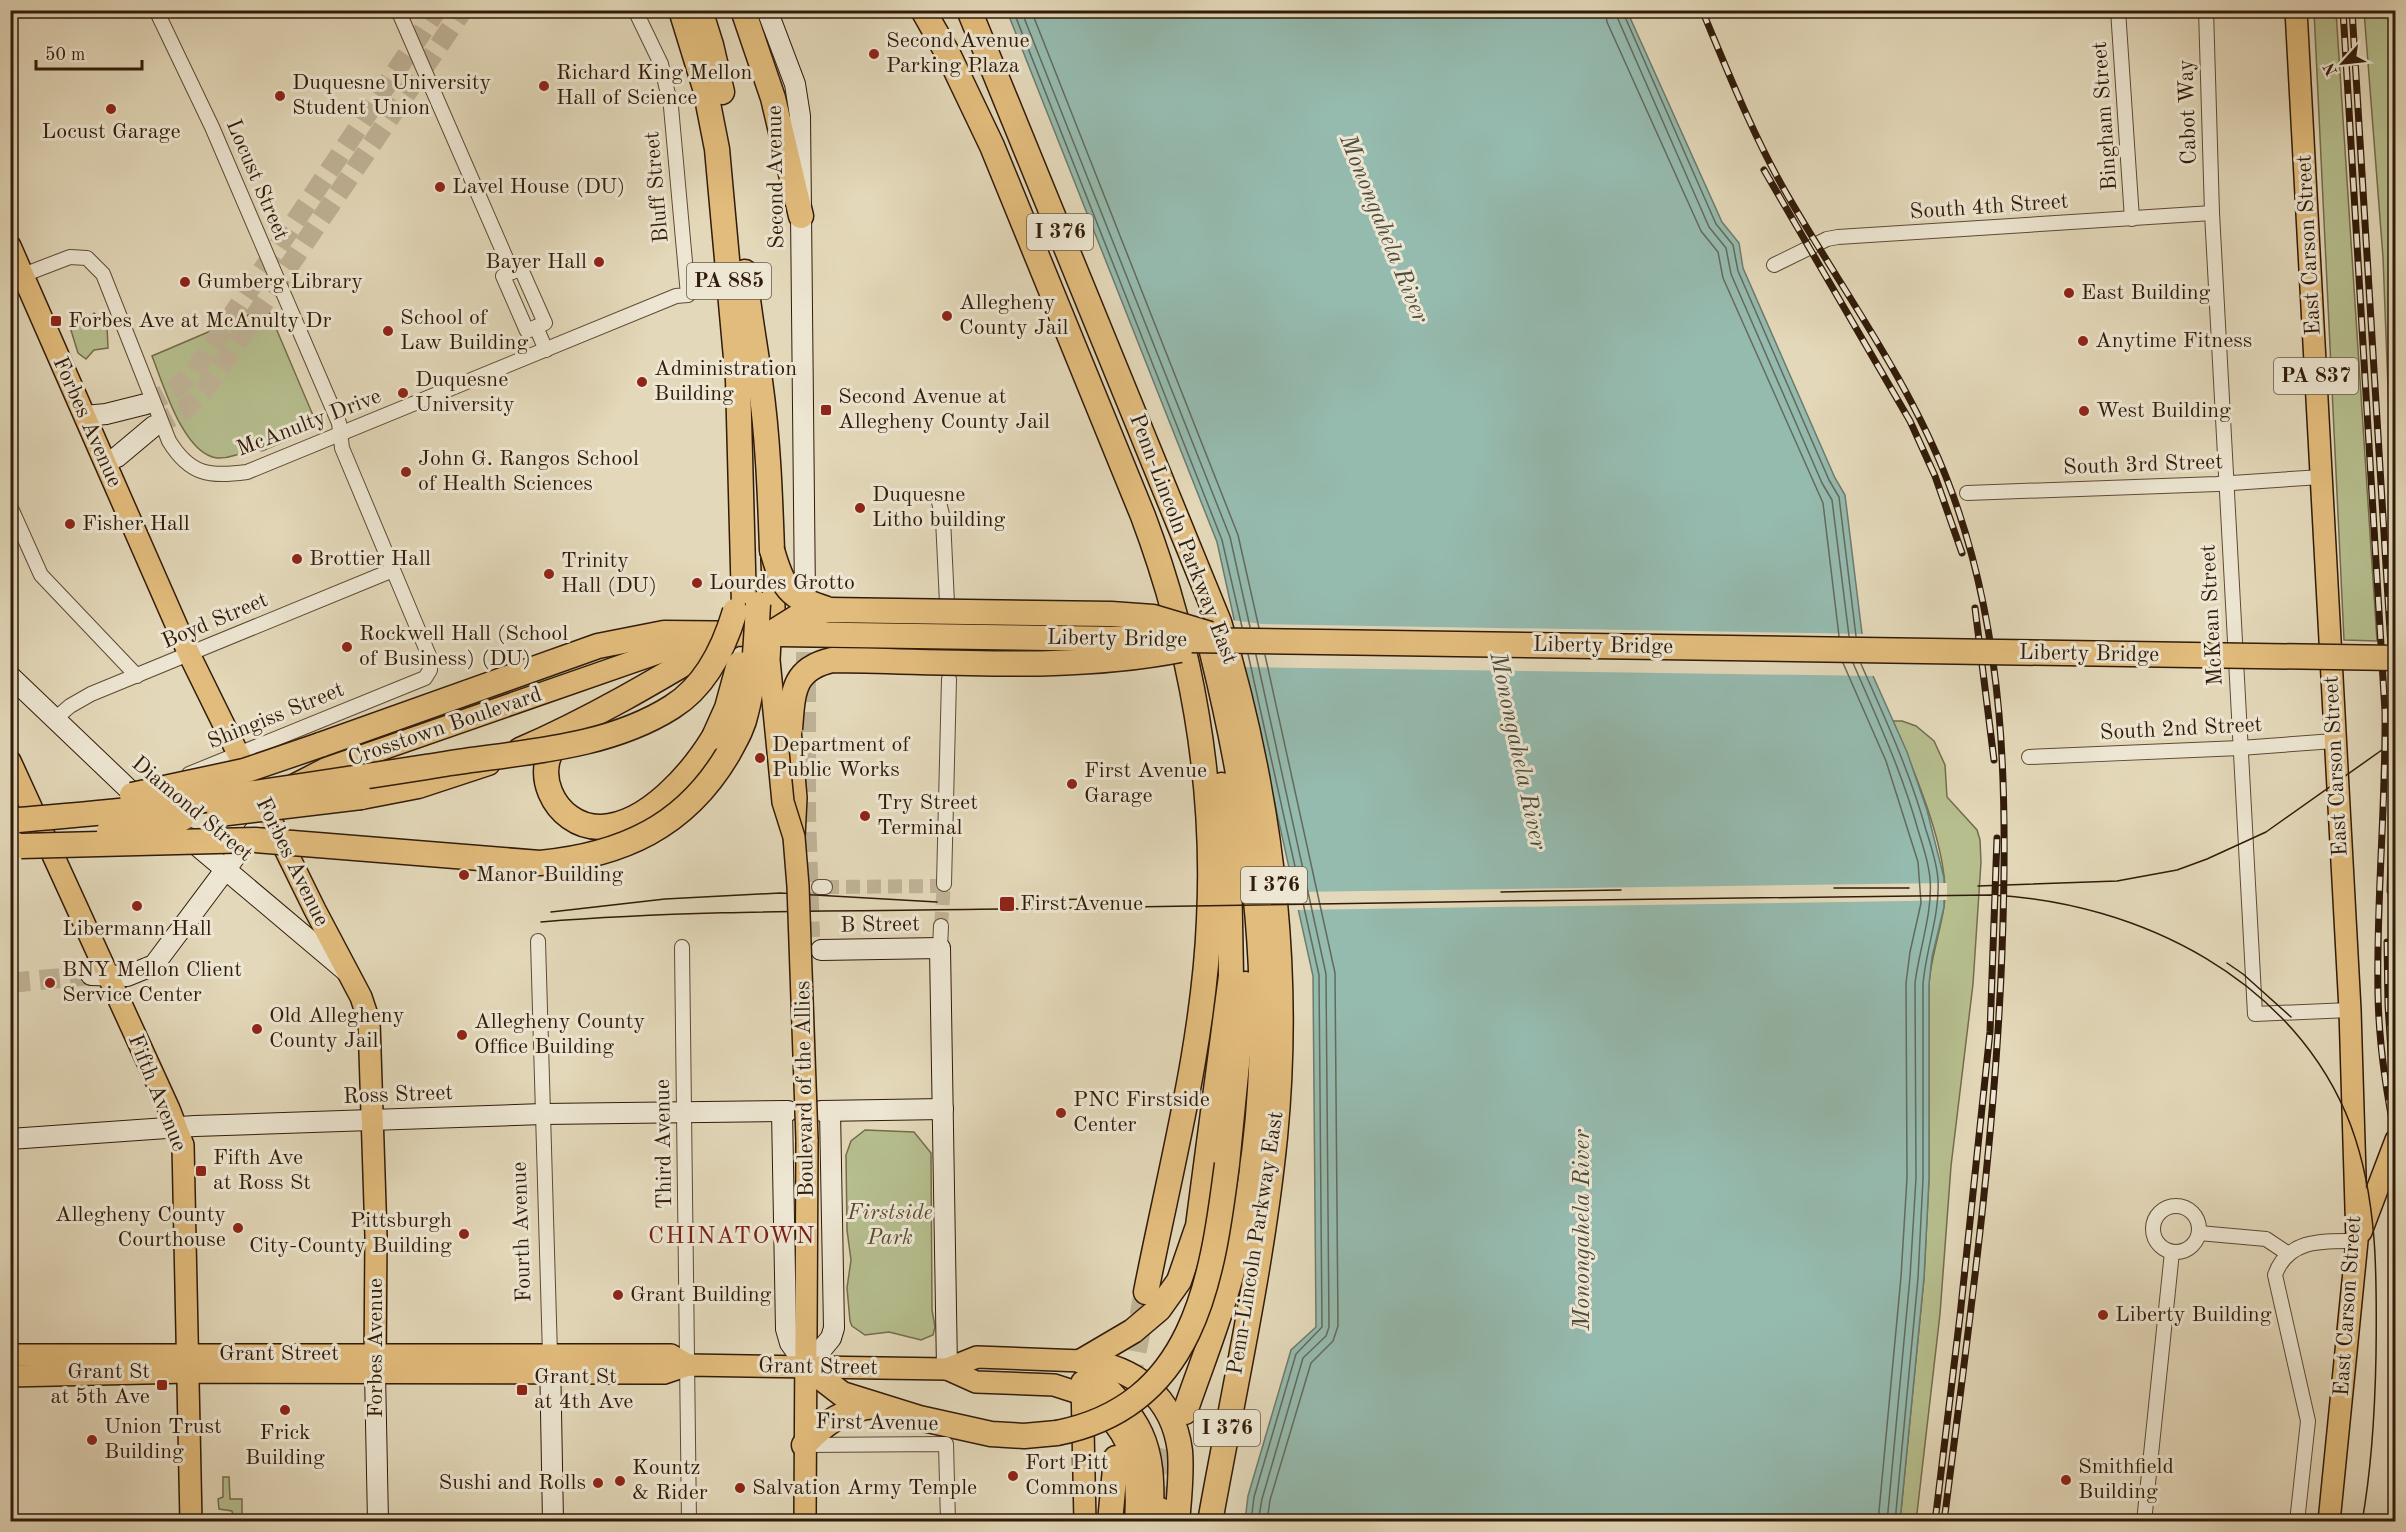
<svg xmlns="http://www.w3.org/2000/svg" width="2406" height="1532" font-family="'Old Standard TT',serif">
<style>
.green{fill:#b6be8e;stroke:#746c4c;stroke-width:1.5}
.water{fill:#95baae;stroke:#6d7a6c;stroke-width:1.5}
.pier{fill:#e3d8b9}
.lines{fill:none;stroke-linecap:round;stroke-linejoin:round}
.shore{stroke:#636a5c;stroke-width:1.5}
.street-tunnel{stroke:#bfb296;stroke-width:14;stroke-dasharray:14 7;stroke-linecap:butt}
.secondary-tunnel{stroke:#bfb296;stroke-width:20;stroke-dasharray:20 10;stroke-linecap:butt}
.highway-tunnel{stroke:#bfb296;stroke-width:24;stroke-dasharray:24 12;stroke-linecap:butt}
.street-casing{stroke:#5e4a35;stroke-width:16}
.secondary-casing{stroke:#311b09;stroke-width:22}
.primary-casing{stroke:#311b09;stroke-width:24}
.highway-casing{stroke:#311b09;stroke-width:27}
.street{stroke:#ede6d2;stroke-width:14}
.secondary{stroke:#ede6d2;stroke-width:20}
.primary{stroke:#e2bc7c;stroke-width:21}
.highway{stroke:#e2bc7c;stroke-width:24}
.tram{stroke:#311b09;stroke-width:1.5}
.rail-casing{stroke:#311b09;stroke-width:7}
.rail{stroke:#ede6d2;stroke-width:4.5;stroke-dasharray:14;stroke-linecap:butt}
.primary-bridge-casing{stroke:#311b09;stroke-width:24;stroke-linecap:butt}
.highway-bridge-casing{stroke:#311b09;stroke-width:27;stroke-linecap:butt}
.primary-bridge{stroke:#e2bc7c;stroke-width:21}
.highway-bridge{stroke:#e2bc7c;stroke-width:24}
.poi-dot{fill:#8f2418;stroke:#ede6d2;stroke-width:2}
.labels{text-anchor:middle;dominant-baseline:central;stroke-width:6;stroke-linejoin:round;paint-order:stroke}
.shield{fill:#ede6d2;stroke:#695845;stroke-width:1.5}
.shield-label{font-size:21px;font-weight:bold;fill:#311b09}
.poi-label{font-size:22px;fill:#311b09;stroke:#ede6d2;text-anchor:start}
.street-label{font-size:22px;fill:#311b09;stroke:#ede6d2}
.park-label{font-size:22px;font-style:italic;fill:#594c31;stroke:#ede6d2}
.water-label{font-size:24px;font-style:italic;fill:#4f4b3b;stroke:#ede6d2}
.neighbourhood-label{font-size:24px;letter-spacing:1.5px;fill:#7a1f14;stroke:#ede6d2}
</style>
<rect width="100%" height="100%" fill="#e3d8b9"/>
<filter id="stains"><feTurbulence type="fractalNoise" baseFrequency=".00333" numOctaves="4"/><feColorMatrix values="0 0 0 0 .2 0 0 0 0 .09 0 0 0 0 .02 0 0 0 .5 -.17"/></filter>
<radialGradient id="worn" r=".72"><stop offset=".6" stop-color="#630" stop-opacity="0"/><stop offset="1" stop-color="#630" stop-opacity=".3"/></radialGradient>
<g class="green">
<path d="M2314,11H2336L2377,641L2344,640Z"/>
<path d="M2364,11H2395V572L2383,257Z"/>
<path d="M267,307L318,427L262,451L253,448C242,453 229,459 217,458C183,454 163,383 152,356Z"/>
<path d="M94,313L107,326L108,348L94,350L86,359L78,353L70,327L71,324H85Z"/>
<path d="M1893,721H1902L1916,726L1934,741L1945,765L1947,797L1977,830L1980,840L1981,862L1973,984L1951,1166L1940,1314L1916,1522L1900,1521L1924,1278L1929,1179V984C1931,957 1940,933 1944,907C1952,857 1913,768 1893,721Z"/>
<path d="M865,1130L914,1132L931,1153L932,1310L935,1327L933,1335L921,1340L889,1332L865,1335L852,1326L850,1321L847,1288L851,1260L847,1230L846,1155L851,1141Z"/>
<path d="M223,1477H229L230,1499H242V1521H221L233,1517L232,1511L219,1509L218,1499L223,1497Z"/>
</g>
<path class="water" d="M1007,11H1627L1722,222L1739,243L1743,268L1835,478L1845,495L1865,658L1907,752L1927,810L1944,878V907L1932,957L1929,984V1179L1924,1278L1900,1521H1245L1248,1496L1291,1350L1316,1327L1313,976L1217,542Z"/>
<g class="pier">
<path d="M1231,620L1262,624L1865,634L1868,657L1876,676L1242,667Z"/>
<path d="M1947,883V900L1908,901L1296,910L1293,892Z"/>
</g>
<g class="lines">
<g class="shore">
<path d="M1013,10L1222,540L1242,627"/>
<path d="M1021,10L1230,537L1250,627"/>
<path d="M1031,10L1238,535L1259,628"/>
<path d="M1605,10L1607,22L1701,231L1718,252L1723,278L1823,503L1839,636"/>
<path d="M1614,10L1709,227L1726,248L1731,274L1822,483L1832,500L1849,636"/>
<path d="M1622,10L1716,224L1733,245L1738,271L1829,480L1839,497L1856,636"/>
<path d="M1248,654L1319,975L1322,1327L1296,1354L1254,1497L1251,1522"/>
<path d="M1256,655L1326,974L1329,1327L1326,1336L1303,1358L1262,1499L1258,1522"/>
<path d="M1265,655L1335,973L1338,1326L1333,1341L1311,1363L1270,1500L1267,1522"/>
<path d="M1843,663L1886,761L1918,862L1921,903L1910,952L1906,983L1907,1178L1901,1277L1878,1522"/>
<path d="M1853,663C1877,718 1902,772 1918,830C1923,846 1929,863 1930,879C1933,912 1919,950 1915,983L1916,1178L1910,1277L1887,1522"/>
<path d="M1861,664C1885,718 1910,772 1926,830C1931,846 1937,863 1938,880C1940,914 1926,949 1923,984V1179L1918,1278L1895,1522"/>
</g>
<g class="street-tunnel">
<path d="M825,887L944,886"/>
<path d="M941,926L944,884"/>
</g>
<g class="secondary-tunnel">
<path d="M146,404L173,390L194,372L437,10"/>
<path d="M154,426L183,411L204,391L463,10"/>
<path d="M806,622V813L810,937"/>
<path d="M10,983L91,975"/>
</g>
<g class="highway-tunnel">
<path d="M1121,1422L1146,1292"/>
<path d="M1160,1510L1166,1470L1178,1431"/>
</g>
<g class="street-casing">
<g id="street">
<path d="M156,10L212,127L339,423L342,448L430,658V670L425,678L189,774"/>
<path d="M398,10L512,272L503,276L527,331L536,327L546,350"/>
<path d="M2118,10L2132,219"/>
<path d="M2206,10L2212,213L2255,1014L2350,1010"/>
<path d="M1774,265L1827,239L1838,237L2212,213"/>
<path d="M512,272L521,269L545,323L536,327"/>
<path d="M23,275L70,257L87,258L103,274L169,441C190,475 209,477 247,472L676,296L688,295L671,107L661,64L635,10"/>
<path d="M1967,493L2217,484L2321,477"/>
<path d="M939,502L943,519L947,603"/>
<path d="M10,506L41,575L137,676"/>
<path d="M56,718L70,706L91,694L393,570"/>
<path d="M2029,757L2240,748L2334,741"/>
<path d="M944,884L949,679"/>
<path d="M819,887H825"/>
<path d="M538,941L550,1355"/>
<path d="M682,947L689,1522"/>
<path d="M940,948L941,926"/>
<circle cx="2176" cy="1229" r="23"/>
<path d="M2199,1233L2266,1239L2287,1253"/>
<path d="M804,1445L946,1444L948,1522"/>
<path d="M2144,1522L2172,1252"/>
<path d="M2297,1522L2308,1421L2275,1275C2288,1238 2324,1241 2357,1241"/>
</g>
</g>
<g class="secondary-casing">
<g id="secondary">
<path d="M767,10L795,84L800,116L805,599"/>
<path d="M85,416L106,414L146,404"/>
<path d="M106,462L117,457L154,426"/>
<path d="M10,676L143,803"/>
<path d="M187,837L346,971"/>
<path d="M821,950L940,948L947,1369"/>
<path d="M91,975L127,976L154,965L267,814"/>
<path d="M782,1111L786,1329L790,1343L807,1367L831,1338L834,1328L830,1111"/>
<path d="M821,1111L943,1109"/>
<path d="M10,1139L195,1126L543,1114L788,1111"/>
<path d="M550,1356L553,1522"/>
<path d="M375,1372L378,1522"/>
</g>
</g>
<g class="primary-casing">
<g id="primary">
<path d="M2296,10L2350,1010L2357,1241L2329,1522"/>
<path d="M10,246L189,654L315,910L361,997L369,1021L376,1236L375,1372"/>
<path d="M772,560L775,631"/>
<path d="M790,729L796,798L794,837"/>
<path d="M10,761L169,1109L183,1145L191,1522"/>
<path d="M294,785L325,769L678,646L703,634"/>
<path d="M2361,1232L2396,1140"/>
<path d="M10,1355H671L688,1365"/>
<path d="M1082,1361C1141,1421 1157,1434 1152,1522"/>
<path d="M947,1369L976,1382L1054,1385L1082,1394"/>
<path d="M10,1376L189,1372L664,1373L688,1365L947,1369L977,1357L1082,1361"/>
<path d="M1082,1382L1085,1522"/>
<path d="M805,1522L807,1140"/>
</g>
</g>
<g class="highway-casing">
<g id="highway">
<path d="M681,10L705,88L717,149L738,380L744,605"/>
<path d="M700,10L711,45L722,92"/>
<path d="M743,10L773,98L801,216"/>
<path d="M923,10L949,56L992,146L1143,516C1191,644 1216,783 1209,920C1204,1044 1170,1170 1146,1292"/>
<path d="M969,10L1219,622C1269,788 1292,963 1275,1137C1262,1266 1233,1394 1210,1522"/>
<path d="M745,272C748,309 755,344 760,381C768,437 770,494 772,550"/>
<path d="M565,735C525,765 554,828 601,827C648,825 692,773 714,737"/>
<path d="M320,745L598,646L664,633L776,634"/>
<path d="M520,750C594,718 662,677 731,636"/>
<path d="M361,797L418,786L488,763"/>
<path d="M1227,1164L1245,984"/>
<path d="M1082,1361L1133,1331L1159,1309L1179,1281L1198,1226L1231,976L1229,870L1222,785"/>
<path d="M1082,1361C1134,1367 1173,1396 1180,1451C1182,1474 1179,1499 1177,1522"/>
<path d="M807,1367L842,1394L919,1418L991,1434L1024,1436L1057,1433"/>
<path d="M1082,1394C1133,1425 1141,1466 1137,1522"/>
<path d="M1185,1412C1200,1368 1218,1324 1230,1279C1285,1070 1263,859 1212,652"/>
<path d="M804,1445C824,1423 846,1408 876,1406"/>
<path d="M1110,1522L1116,1458"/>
<path d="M1159,1522L1160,1510"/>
</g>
</g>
<use href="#street" class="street"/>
<use href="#secondary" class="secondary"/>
<use href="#primary" class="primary"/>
<use href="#highway" class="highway"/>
<g class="tram">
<path d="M1978,886L2117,881L2177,870L2207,859L2266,832L2396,740"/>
<path d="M1834,888H1909"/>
<path d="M1501,892L1621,890"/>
<path d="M1039,900L1090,899"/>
<path d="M551,912L665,899L780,893L937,902"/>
<path d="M541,922C715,908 891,912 1065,908C1374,903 1682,898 1991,895C2139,902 2296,980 2351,1126C2378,1199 2377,1278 2376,1355C2375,1411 2372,1466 2362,1522"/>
<path d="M2227,963L2243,974L2291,1017"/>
</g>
<g class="rail-casing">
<g id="rail">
<path d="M1702,10C1728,72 1752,133 1785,191C1840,287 1908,378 1948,482C2006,632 2008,794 2002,952C1995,1143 1968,1332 1944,1522"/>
<path d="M2343,10L2385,712C2386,806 2376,901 2378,995C2379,1044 2386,1092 2396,1140"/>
<path d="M2352,10L2395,713L2390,891"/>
<path d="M1764,170L1910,421L1935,476L1962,553"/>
<path d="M1975,608L1994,760"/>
<path d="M2387,942L2388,1005L2392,1067"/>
<path d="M1935,1522L1960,1316L1990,1032L1997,838"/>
</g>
</g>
<use href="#rail" class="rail"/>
<g class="primary-bridge-casing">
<path id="primary-bridge" d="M775,631L770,641L769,660L783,802L794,837L798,886L807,1140"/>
</g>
<g class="highway-bridge-casing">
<g id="highway-bridge">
<path d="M772,550C783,588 788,597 827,609"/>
<path d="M775,631L799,616L829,610L1111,614L1153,617L1210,634"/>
<path d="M780,634L2396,658"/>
<path d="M790,729C793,693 792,669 832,660C947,661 1067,672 1180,650"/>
<path d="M714,737L727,708L739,664"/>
<path d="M132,795L244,771L320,745"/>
<path d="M219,814L361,797"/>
<path d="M18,820C71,815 124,812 176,804C266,792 355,778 445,764C520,752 606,749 672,707C706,686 724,648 735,611"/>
<path d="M109,831L181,819"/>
<path d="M21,846L255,840L540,863C622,855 685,827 728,754C735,741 743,728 746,713C755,678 756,640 758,604"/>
<path d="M1057,1433C1194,1406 1212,1282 1227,1164"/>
</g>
</g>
<use href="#primary-bridge" class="primary-bridge"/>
<use href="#highway-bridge" class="highway-bridge"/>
</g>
<g class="poi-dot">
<circle cx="874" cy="54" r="6"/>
<circle cx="544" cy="86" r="6"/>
<circle cx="280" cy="96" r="6"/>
<circle cx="111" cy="109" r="6"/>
<circle cx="440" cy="187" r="6"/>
<circle cx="599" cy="262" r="6"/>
<circle cx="185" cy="282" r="6"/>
<circle cx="2069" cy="293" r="6"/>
<circle cx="947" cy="316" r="6"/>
<rect x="50" y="315" width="12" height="12" rx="3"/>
<circle cx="388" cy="331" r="6"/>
<circle cx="2083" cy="341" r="6"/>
<circle cx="642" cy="382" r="6"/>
<circle cx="403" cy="393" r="6"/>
<rect x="820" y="404" width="12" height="12" rx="3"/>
<circle cx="2084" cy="411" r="6"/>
<circle cx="406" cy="472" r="6"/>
<circle cx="860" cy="508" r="6"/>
<circle cx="70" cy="524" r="6"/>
<circle cx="297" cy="559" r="6"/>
<circle cx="549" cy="574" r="6"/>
<circle cx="697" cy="583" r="6"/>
<circle cx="347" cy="647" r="6"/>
<circle cx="760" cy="758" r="6"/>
<circle cx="1072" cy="784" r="6"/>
<circle cx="865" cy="816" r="6"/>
<circle cx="464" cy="875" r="6"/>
<rect x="999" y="896" width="16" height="16" rx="3"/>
<circle cx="137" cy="906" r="6"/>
<circle cx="50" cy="983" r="6"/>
<circle cx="257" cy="1029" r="6"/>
<circle cx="462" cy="1035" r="6"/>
<circle cx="1061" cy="1113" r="6"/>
<rect x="195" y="1165" width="12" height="12" rx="3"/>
<circle cx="238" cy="1228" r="6"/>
<circle cx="464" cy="1234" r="6"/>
<circle cx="618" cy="1295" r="6"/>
<circle cx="2103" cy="1315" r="6"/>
<rect x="156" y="1379" width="12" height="12" rx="3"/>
<rect x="516" y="1384" width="12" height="12" rx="3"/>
<circle cx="285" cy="1410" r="6"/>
<circle cx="92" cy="1440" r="6"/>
<circle cx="1013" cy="1476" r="6"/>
<circle cx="2066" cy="1480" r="6"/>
<circle cx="620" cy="1481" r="6"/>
<circle cx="598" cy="1483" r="6"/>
<circle cx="740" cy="1488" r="6"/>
</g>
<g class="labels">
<g class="shield">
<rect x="1027" y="214" width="66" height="36" rx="4.5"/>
<rect x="687" y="263" width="84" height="36" rx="4.5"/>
<rect x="2274" y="358" width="84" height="36" rx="4.5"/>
<rect x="1241" y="867" width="66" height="36" rx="4.5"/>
<rect x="1194" y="1410" width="66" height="36" rx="4.5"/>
</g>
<g class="shield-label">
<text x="1060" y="232">I 376</text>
<text x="729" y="281">PA 885</text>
<text x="2316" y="376">PA 837</text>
<text x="1274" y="885">I 376</text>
<text x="1227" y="1428">I 376</text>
</g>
<g class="poi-label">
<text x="886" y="41">Second Avenue<tspan x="886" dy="25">Parking Plaza</tspan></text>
<text x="556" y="73">Richard King Mellon<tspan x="556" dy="25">Hall of Science</tspan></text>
<text x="292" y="83">Duquesne University<tspan x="292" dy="25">Student Union</tspan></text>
<text x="111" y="132" text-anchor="middle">Locust Garage</text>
<text x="452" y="187">Lavel House (DU)</text>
<text x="587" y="262" text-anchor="end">Bayer Hall</text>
<text x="197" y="282">Gumberg Library</text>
<text x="2081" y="293">East Building</text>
<text x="959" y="303">Allegheny<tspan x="959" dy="25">County Jail</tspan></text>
<text x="400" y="318">School of<tspan x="400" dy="25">Law Building</tspan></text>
<text x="68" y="321">Forbes Ave at McAnulty Dr</text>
<text x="2095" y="341">Anytime Fitness</text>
<text x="654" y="369">Administration<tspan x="654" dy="25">Building</tspan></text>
<text x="415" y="380">Duquesne<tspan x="415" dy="25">University</tspan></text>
<text x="838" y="397">Second Avenue at<tspan x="838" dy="25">Allegheny County Jail</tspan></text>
<text x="2096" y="411">West Building</text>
<text x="418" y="459">John G. Rangos School<tspan x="418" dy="25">of Health Sciences</tspan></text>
<text x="872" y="495">Duquesne<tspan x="872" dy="25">Litho building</tspan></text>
<text x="82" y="524">Fisher Hall</text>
<text x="309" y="559">Brottier Hall</text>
<text x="561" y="561">Trinity<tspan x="561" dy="25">Hall (DU)</tspan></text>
<text x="709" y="583">Lourdes Grotto</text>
<text x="359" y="634">Rockwell Hall (School<tspan x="359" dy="25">of Business) (DU)</tspan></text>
<text x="772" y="745">Department of<tspan x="772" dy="25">Public Works</tspan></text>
<text x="1084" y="771">First Avenue<tspan x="1084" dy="25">Garage</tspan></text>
<text x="877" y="803">Try Street<tspan x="877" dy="25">Terminal</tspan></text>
<text x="476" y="875">Manor Building</text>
<text x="1020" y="904">First Avenue</text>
<text x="137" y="929" text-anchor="middle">Libermann Hall</text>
<text x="62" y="970">BNY Mellon Client<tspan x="62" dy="25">Service Center</tspan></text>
<text x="269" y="1016">Old Allegheny<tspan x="269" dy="25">County Jail</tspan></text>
<text x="474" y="1022">Allegheny County<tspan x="474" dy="25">Office Building</tspan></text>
<text x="1073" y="1100">PNC Firstside<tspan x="1073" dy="25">Center</tspan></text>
<text x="213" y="1158">Fifth Ave<tspan x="213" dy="25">at Ross St</tspan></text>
<text x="226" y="1215" text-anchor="end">Allegheny County<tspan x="226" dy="25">Courthouse</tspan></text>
<text x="452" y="1221" text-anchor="end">Pittsburgh<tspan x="452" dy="25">City-County Building</tspan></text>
<text x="630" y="1295">Grant Building</text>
<text x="2115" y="1315">Liberty Building</text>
<text x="150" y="1372" text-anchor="end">Grant St<tspan x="150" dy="25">at 5th Ave</tspan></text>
<text x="534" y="1377">Grant St<tspan x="534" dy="25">at 4th Ave</tspan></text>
<text x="104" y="1427">Union Trust<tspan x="104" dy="25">Building</tspan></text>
<text x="285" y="1433" text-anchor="middle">Frick<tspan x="285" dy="25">Building</tspan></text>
<text x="1025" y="1463">Fort Pitt<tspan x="1025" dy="25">Commons</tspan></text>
<text x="2078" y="1467">Smithfield<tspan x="2078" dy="25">Building</tspan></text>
<text x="632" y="1468">Kountz<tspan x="632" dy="25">&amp; Rider</tspan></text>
<text x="586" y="1483" text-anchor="end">Sushi and Rolls</text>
<text x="752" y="1488">Salvation Army Temple</text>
</g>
<g class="street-label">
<text transform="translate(2188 112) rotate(-92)">Cabot Way</text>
<text transform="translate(2105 116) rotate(-94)">Bingham Street</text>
<text transform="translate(776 177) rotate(-91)">Second Avenue</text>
<text transform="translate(257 180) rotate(67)">Locust Street</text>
<text transform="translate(657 187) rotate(-95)">Bluff Street</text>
<text transform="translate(1989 207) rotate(-4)">South 4th Street</text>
<text transform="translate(2309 245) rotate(-93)">East Carson Street</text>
<text transform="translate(87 422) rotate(66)">Forbes Avenue</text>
<text transform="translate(309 423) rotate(-21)">McAnulty Drive</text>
<text transform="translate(2143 465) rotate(-2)">South 3rd Street</text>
<text transform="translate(1183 539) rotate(69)">Penn-Lincoln Parkway East</text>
<text transform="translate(2212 615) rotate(-93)">McKean Street</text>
<text transform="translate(215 621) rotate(-23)">Boyd Street</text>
<text transform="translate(1117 639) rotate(1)">Liberty Bridge</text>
<text transform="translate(1603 646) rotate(1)">Liberty Bridge</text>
<text transform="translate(2089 654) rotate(1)">Liberty Bridge</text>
<text transform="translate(276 716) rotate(-22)">Shingiss Street</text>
<text transform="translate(445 727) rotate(-19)">Crosstown Boulevard</text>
<text transform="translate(2181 729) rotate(-3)">South 2nd Street</text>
<text transform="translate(2336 766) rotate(-93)">East Carson Street</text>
<text transform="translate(192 809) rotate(40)">Diamond Street</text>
<text transform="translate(292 862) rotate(64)">Forbes Avenue</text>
<text transform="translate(880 925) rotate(-1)">B Street</text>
<text transform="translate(805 1089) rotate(-91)">Boulevard of the Allies</text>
<text transform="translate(157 1093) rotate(68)">Fifth Avenue</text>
<text transform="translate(398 1095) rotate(-2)">Ross Street</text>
<text transform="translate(664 1144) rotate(-91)">Third Avenue</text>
<text transform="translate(522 1232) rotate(-92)">Fourth Avenue</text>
<text transform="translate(1256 1243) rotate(-81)">Penn-Lincoln Parkway East</text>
<text transform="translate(2348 1306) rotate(-86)">East Carson Street</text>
<text transform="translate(376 1348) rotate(-90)">Forbes Avenue</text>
<text x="279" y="1354">Grant Street</text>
<text transform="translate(818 1367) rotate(1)">Grant Street</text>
<text transform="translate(877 1423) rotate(1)">First Avenue</text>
</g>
<g class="park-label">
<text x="890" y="1213">Firstside<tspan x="890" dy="25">Park</tspan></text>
</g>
<g class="water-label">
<text transform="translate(1383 229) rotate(68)">Monongahela River</text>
<text transform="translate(1517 751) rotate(78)">Monongahela River</text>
<text transform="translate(1583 1230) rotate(-90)">Monongahela River</text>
</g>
<g class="neighbourhood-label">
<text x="732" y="1237">CHINATOWN</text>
</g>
</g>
<rect width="2406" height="1532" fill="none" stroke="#e3d8b9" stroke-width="36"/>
<rect x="12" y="12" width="2382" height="1508" fill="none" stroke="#311b09" stroke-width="3"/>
<rect x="18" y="18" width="2370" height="1496" fill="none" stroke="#311b09" stroke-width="1.5"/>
<g transform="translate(2343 63) rotate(243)" stroke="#ede6d2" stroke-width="4.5" paint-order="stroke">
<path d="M0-4.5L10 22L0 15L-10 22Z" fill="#311b09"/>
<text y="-9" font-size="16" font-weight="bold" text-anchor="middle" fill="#311b09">N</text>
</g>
<path d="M36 60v9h106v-9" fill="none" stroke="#311b09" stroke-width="3"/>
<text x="45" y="60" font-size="18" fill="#311b09" stroke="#ede6d2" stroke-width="4.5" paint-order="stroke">50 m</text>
<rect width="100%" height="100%" filter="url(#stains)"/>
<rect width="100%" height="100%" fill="url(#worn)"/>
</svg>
